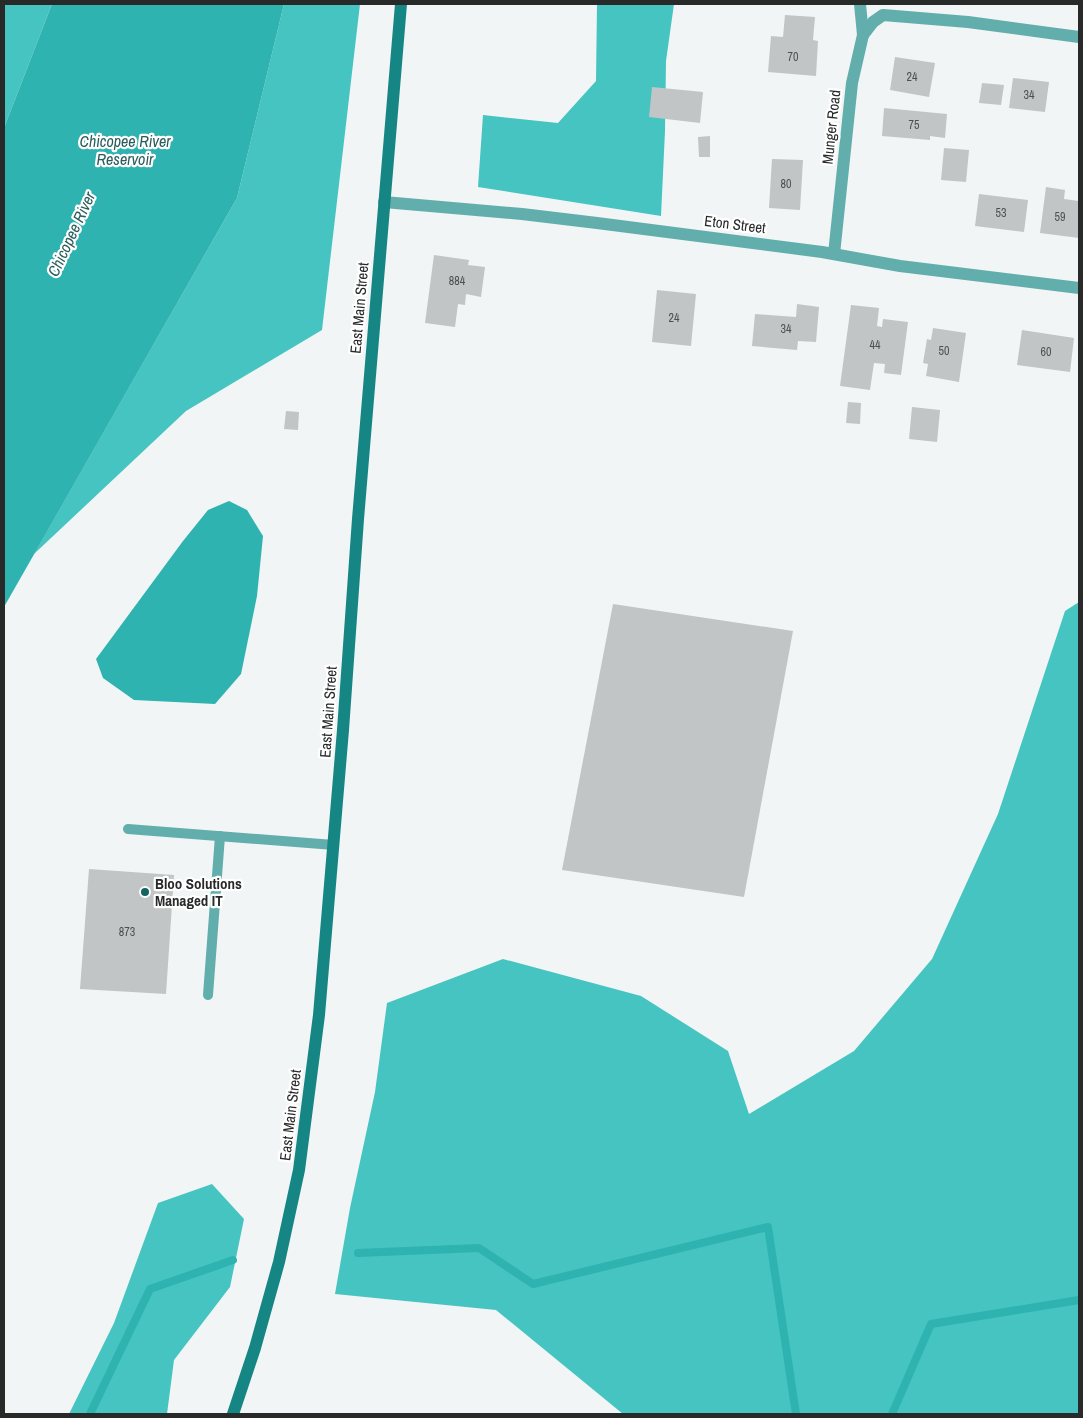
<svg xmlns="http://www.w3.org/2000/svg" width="1083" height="1418" font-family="'Archivo Narrow',sans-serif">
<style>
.forest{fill:#46c4c1}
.water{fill:#2eb3b0}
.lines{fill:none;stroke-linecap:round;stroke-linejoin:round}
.stream{stroke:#2eb3b0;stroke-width:8}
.building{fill:#c1c5c5}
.lane{stroke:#61aeac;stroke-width:10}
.street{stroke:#61aeac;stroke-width:12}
.secondary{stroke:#158684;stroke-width:12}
.poi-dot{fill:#146362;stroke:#fff;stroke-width:2}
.labels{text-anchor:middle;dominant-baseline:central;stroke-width:4.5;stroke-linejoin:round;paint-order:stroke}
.number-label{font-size:12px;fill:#4e5050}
.street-label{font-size:15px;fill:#282929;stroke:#fff}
.poi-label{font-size:15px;font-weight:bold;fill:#282929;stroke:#fff;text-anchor:start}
.water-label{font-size:16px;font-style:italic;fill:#295d5c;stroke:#fff}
</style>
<rect width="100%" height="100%" fill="#f1f5f5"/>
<g class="forest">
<path d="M6,4H52L4,128V7Z"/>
<path d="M284,4H360L322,330L186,411L34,554L237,198Z"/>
<path d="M597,4H674L666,61L665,131L661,216L478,187L483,115L558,123L596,81Z"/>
<path d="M1079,602V1414H623L496,1310L335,1294L350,1208L375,1092L387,1003L503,959L641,996L728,1051L749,1114L854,1051L932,959L998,814L1065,611Z"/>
<path d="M212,1184L244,1219L230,1287L174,1360L167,1414H69L114,1323L158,1203Z"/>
</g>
<g class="water">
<path d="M52,4H284L237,198L4,607V128Z"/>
<path d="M229,501L247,510L263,536L257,596L241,674L215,704L134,700L103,678L96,659L183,541L208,510Z"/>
</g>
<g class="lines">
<g class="stream">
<path d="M358,1253L479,1248L533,1284L768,1227L796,1414"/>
<path d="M90,1414L150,1289L233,1260"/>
<path d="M892,1414L931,1324L1079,1300"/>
</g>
</g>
<g class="building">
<path d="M785,15L815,17L813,40L818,41L816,76L768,72L771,36L783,37Z"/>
<path d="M895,57L935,63L929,97L890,90Z"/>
<path d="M1013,78L1049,82L1045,112L1009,108Z"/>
<path d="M982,83L1004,85L1001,105L979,103Z"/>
<path d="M652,87L703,92L700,123L649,117Z"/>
<path d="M884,108L947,114L945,138L930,136V140L882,136Z"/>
<path d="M710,136V157H699L698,137Z"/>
<path d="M944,148L969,150L966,182L941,180Z"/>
<path d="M772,159L803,160L800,210L769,208Z"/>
<path d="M1046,187L1065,190L1064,199L1079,201V238L1040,233Z"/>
<path d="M979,194L1028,200L1024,232L975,226Z"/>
<path d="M434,255L469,260L468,265L485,267L481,297L466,294L465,305L458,304L455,327L425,323Z"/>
<path d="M657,290L696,294L691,346L652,342Z"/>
<path d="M797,304L819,307L816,342L798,341L797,350L752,346L755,314L796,317Z"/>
<path d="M851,305L879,308L877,326L882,327L883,319L908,322L901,375L884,373L885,364L874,363L870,390L840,386Z"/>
<path d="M933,328L966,333L959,382L926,376L928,364L923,363L927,339L931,340Z"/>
<path d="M1022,330L1074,338L1070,372L1017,365Z"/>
<path d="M848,402L861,403L860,424L846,423Z"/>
<path d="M912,407L940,410L937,442L909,439Z"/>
<path d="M286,411L299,412L298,430L284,429Z"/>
<path d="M613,604L793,631L744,897L562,870Z"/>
<path d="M89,869L174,875L166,994L80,989Z"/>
</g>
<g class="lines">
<g class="lane">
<path d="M128,829L334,845"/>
<path d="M208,995L220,836"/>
</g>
<g class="street">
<path d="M863,35L873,22L883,15L968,22L1079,37"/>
<path d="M384,202L522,214L597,223L822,252L900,266L1079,288"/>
<path d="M834,254L852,83L863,35L860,4"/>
</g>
<path class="secondary" d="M233,1414L255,1348L279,1262L299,1170L319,1015L343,730L358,519L401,4"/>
</g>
<circle class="poi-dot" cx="145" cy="892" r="5"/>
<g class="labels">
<g class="number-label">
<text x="793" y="57">70</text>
<text x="912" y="77">24</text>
<text x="1029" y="95">34</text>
<text x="914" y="125">75</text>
<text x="786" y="184">80</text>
<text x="1001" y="213">53</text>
<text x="1060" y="217">59</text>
<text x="457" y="281">884</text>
<text x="674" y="318">24</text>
<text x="786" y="329">34</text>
<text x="875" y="345">44</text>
<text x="944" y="351">50</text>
<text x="1046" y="352">60</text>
<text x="127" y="932">873</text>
</g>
<g class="street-label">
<text transform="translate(831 127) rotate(-84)">Munger Road</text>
<text transform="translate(735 224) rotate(7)">Eton Street</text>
<text transform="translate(359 308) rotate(-85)">East Main Street</text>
<text transform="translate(328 712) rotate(-86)">East Main Street</text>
<text transform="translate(290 1115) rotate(-83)">East Main Street</text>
</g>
<g class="poi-label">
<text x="155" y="883">Bloo Solutions<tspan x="155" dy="17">Managed IT</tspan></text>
</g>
<g class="water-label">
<text x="125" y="141">Chicopee River<tspan x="125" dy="18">Reservoir</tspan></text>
<text transform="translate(71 234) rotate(-65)">Chicopee River</text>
</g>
</g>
<rect width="1083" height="1418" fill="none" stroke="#282929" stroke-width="10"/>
</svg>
